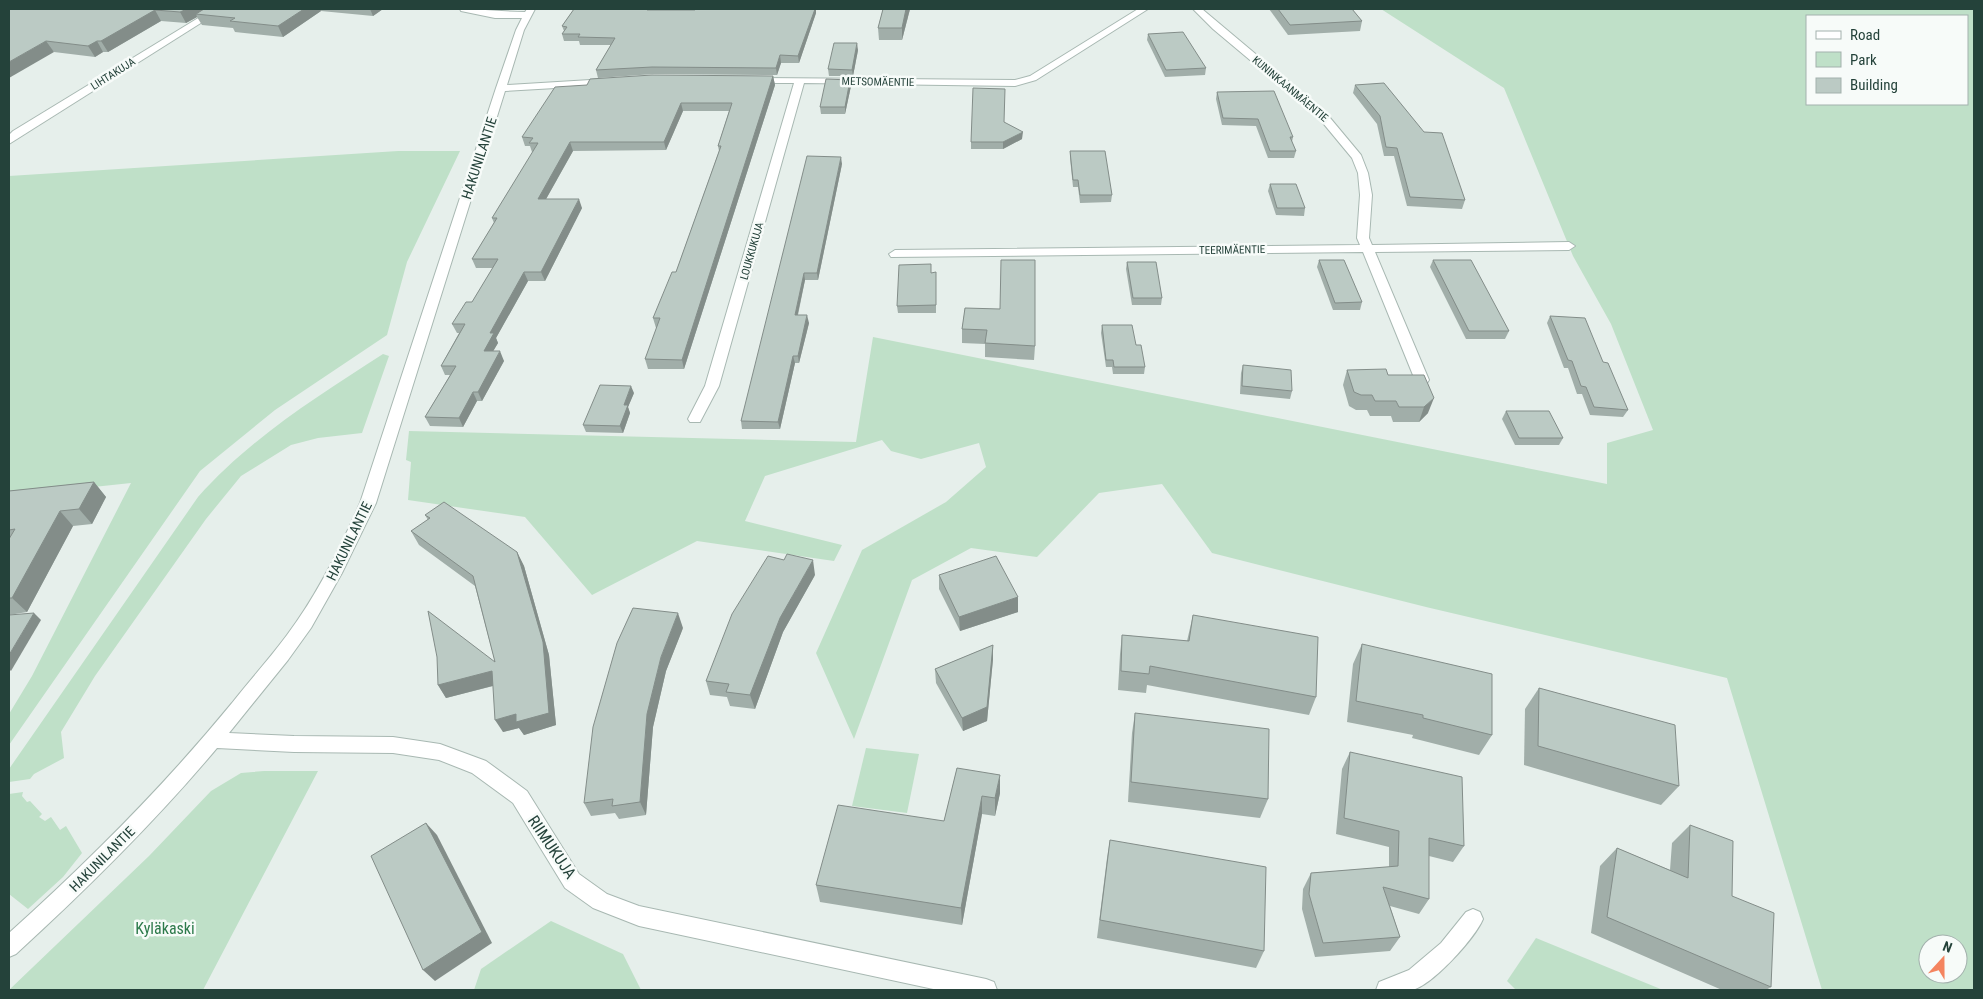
<svg xmlns="http://www.w3.org/2000/svg" width="1983" height="999" font-family="'Roboto Condensed',sans-serif">
<style>
.green{fill:#bfe0c8;fill-rule:evenodd}
.lines{fill:none;stroke-linecap:round;stroke-linejoin:round}
.minor-casing{stroke:#a8b8b2;stroke-width:2}
.minor{fill:#fff;fill-rule:evenodd}
.wall{fill:#a1aea9}
.shaded-wall{fill:#838d89}
.building{fill:#bbcac4;stroke:#838d89}
.labels{text-anchor:middle;dominant-baseline:central;stroke-width:5;stroke-linejoin:round;paint-order:stroke}
.far-street-label{font-size:11px;fill:#24423a;stroke:#f7fbf9}
.street-label{font-size:14px;fill:#24423a;stroke:#f7fbf9}
.near-street-label{font-size:16px;fill:#24423a;stroke:#f7fbf9}
.near-park-label{font-size:16px;fill:#2d7a4b;stroke:#f7fbf9}
</style>
<rect width="100%" height="100%" fill="#e6efeb"/>
<g class="green">
<path d="M1381,9H1972L1974,11V990H1822L1727,678L1426,607L1212,553L1162,484L1099,493L1037,557L971,548L912,580L854,739L816,653L862,550L946,502L986,467L979,443L921,459L891,451L882,440L765,476L745,521L842,545L834,561L697,541L592,595L525,517L408,500L411,462L406,460L409,431L856,442L873,337L1607,484V443L1653,430L1611,324L1573,256L1504,88ZM1807,16H1967V104H1807ZM1928,944H1958V974H1928Z"/>
<path d="M398,151H460L407,262L387,335L275,410L200,471L9,745V714L32,676L131,483L9,496V176Z"/>
<path d="M383,354L389,356L362,433L318,438L291,445L241,476L206,519L95,676L61,732L64,758L34,774L30,779L9,782V769L198,497C249,439 318,396 383,354Z"/>
<path d="M866,748L919,754L907,813L852,806Z"/>
<path d="M264,771H318L203,990H9L149,856L211,791L241,773Z"/>
<path d="M23,792L22,796L27,802L30,801L42,814L39,817L45,821L51,817L60,830L66,826L82,853L63,877L28,909L9,894V794Z"/>
<path d="M551,921L623,954L641,990H474L481,969Z"/>
<path d="M1536,938L1663,990H1516L1507,981Z"/>
</g>
<g class="lines">
<g class="minor-casing">
<g id="minor">
<path d="M213,9H223L9,144V135L13,131Z"/>
<path d="M460,9C482,9 503,12 525,12L527,9H535L524,30L507,85L607,79L612,82L607,85L505,91L376,503L342,573L311,628L288,660L229,733L294,736L393,737L440,744L486,761L527,791L579,874L607,894L639,906L986,979L994,982L997,990H938L639,926L593,908L565,888L513,803L472,773L439,760L393,753L294,752L217,748C155,822 87,889 16,954L9,957V933C89,861 164,786 232,703C250,680 270,658 287,635C317,595 340,549 360,503L496,88L516,30L522,18H495L461,11Z"/>
<path d="M1138,9H1148L1036,80L1015,86L804,83L719,386L700,422H690L688,419L705,386L794,83H755L752,82V78L1015,80L1030,76Z"/>
<path d="M1193,9H1202L1326,113L1361,155L1368,173L1372,195L1369,238L1372,245L1569,242L1575,246L1569,250L1375,252L1429,380L1427,383H1417L1415,380L1363,252L891,257L889,254L895,250L1360,245L1357,238L1360,195L1358,173L1352,158L1318,117L1213,29Z"/>
<path d="M1473,909L1480,912L1483,919C1475,938 1432,986 1412,990C1401,992 1388,990 1376,990L1379,982L1409,970L1441,943L1466,912Z"/>
</g>
</g>
<use href="#minor" class="minor"/>
</g>
<g class="wall">
<path d="M9,9H383L373,16L321,11L283,37L235,32L233,28L202,25L197,17L186,23L161,21L108,52H103L95,57L54,52Z"/>
<path d="M574,9H653L652,10H695L696,9H816V13L799,63H781L777,75L654,74L598,78L596,70L611,45H580L579,41H564L562,34L564,31L562,26Z"/>
<path d="M883,9H910L902,40H879L878,28Z"/>
<path d="M1269,9H1352L1362,21L1360,31L1288,35Z"/>
<path d="M1148,34L1206,68L1205,75L1165,77L1147,40Z"/>
<path d="M858,50L853,76H829L828,69Z"/>
<path d="M773,76L775,85L684,369H648L645,359L657,328H656L653,318L676,272L719,151L718,146L729,111H683L666,150L573,151L546,199L582,208L545,281H528L496,338L498,343L493,351L504,361L482,401H477L463,427L430,426L425,417L450,375H445L441,366L459,333H457L452,324L472,302L493,268H476L472,259L494,223L492,218L533,152H532L530,146H525L522,137Z"/>
<path d="M850,80L851,86L845,114H821L820,107Z"/>
<path d="M1355,85L1465,200L1462,209L1407,206L1394,156H1384L1377,124L1353,93Z"/>
<path d="M1217,92L1293,137L1292,142L1296,151L1294,158H1268L1256,126L1222,125L1216,99Z"/>
<path d="M1004,122L1022,139L1003,149H971V142Z"/>
<path d="M1070,151L1112,195L1111,202L1080,203L1078,187H1073L1070,158Z"/>
<path d="M842,164L818,280H805L798,315L809,323L799,363H795L780,429H742L741,421Z"/>
<path d="M1270,184L1305,208L1304,216L1276,215L1268,191Z"/>
<path d="M1319,260L1362,302L1360,310H1333L1317,267Z"/>
<path d="M1433,260L1509,331L1505,339H1466L1430,267Z"/>
<path d="M1127,262L1162,298L1161,305H1132L1126,269Z"/>
<path d="M931,273L936,280V313H898L897,306Z"/>
<path d="M965,308L1035,346L1034,360L985,357V344L962,343V329Z"/>
<path d="M1550,316L1603,362L1628,410L1623,417L1590,415L1582,394H1577L1568,368H1564L1547,323Z"/>
<path d="M1102,325L1136,345L1145,367L1144,374H1113L1112,367H1106L1101,333Z"/>
<path d="M1243,365L1292,391L1290,399L1240,394L1241,373Z"/>
<path d="M1347,370L1388,375H1424L1428,413L1419,422H1393L1391,416H1370L1367,410H1356L1349,406L1343,385Z"/>
<path d="M634,393L628,407L630,413L623,433L586,432L583,425Z"/>
<path d="M1506,411L1563,438L1559,445H1515L1502,419Z"/>
<path d="M94,482L106,497L92,524L73,526L27,612L9,615V491Z"/>
<path d="M425,515L517,552L524,566L549,655L556,725L524,735L519,728L503,732L493,686L446,698L438,685L495,662L475,586L419,545L411,531L428,520Z"/>
<path d="M815,575L783,632L755,709L730,706L727,697L710,695L706,681Z"/>
<path d="M939,575L1018,597V612L960,631L939,589Z"/>
<path d="M1193,615L1316,697L1309,715L1147,685L1146,693L1118,690L1120,654L1122,635L1187,641Z"/>
<path d="M683,628L666,671L653,727L646,815L619,819L615,813L591,816L584,803Z"/>
<path d="M1362,644L1492,735L1479,755L1412,738L1413,735L1347,722L1353,664Z"/>
<path d="M993,645V659L987,721L963,731L936,683L935,669Z"/>
<path d="M1539,688L1679,786L1661,805L1524,765L1525,709Z"/>
<path d="M1135,713L1268,799L1260,818L1128,802L1132,733Z"/>
<path d="M1350,752L1464,846L1453,862L1429,856V899L1419,914L1390,906L1400,937L1390,951L1315,957L1302,909L1303,889L1311,873L1389,867V847L1336,834L1342,769Z"/>
<path d="M957,768L1000,793L995,816L982,814L962,925L820,902L816,885L944,821Z"/>
<path d="M1690,825L1732,896L1771,987L1766,990H1722L1591,933L1600,866L1617,848L1670,870L1672,843Z"/>
<path d="M1110,840L1264,951L1256,968L1097,938L1107,858Z"/>
</g>
<g class="shaded-wall">
<path d="M187,9H210L196,14L197,17L186,23L180,12Z"/>
<path d="M304,9H320L321,11L283,37L278,26Z"/>
<path d="M370,9H383L373,16Z"/>
<path d="M815,9H816V13L799,63L798,56Z"/>
<path d="M906,9H910L902,40V28Z"/>
<path d="M155,10L161,21L108,52L101,41Z"/>
<path d="M46,41L54,52L9,78V62Z"/>
<path d="M97,41L103,52L95,57L88,46Z"/>
<path d="M857,43L858,50L853,76L852,70Z"/>
<path d="M780,55L781,63L777,75L776,68Z"/>
<path d="M773,76L775,85L684,369L682,360Z"/>
<path d="M850,80L851,86L845,114V107Z"/>
<path d="M681,103L683,111L666,150L664,142Z"/>
<path d="M1023,132L1022,139L1003,149V142Z"/>
<path d="M570,142L573,151L541,208L538,199Z"/>
<path d="M841,157L842,164L818,280L817,273Z"/>
<path d="M579,199L582,208L545,281L541,272Z"/>
<path d="M524,272L528,281L496,338L498,343L488,360L484,351L490,333Z"/>
<path d="M804,273L805,280L796,322L795,315Z"/>
<path d="M807,315L809,323L799,363L798,356Z"/>
<path d="M500,351L504,361L482,401L478,392Z"/>
<path d="M793,356L795,363L780,429L778,422Z"/>
<path d="M631,386L634,393L628,407L630,413L623,433L620,426L624,405Z"/>
<path d="M473,392L477,401L463,427L459,418Z"/>
<path d="M1434,398L1428,413L1419,422L1424,407Z"/>
<path d="M94,482L106,497L92,524L79,509Z"/>
<path d="M60,511L73,526L27,612L12,598Z"/>
<path d="M517,552L524,566L549,655L556,725L524,735L519,728L503,732L495,720L516,714Z"/>
<path d="M813,560L815,575L783,632L755,709L750,695L780,618Z"/>
<path d="M1018,597V612L960,631L959,617Z"/>
<path d="M34,613L41,620L11,671L9,669V655Z"/>
<path d="M678,613L683,628L666,671L653,727L646,815L640,802L647,714L661,657Z"/>
<path d="M993,645V659L987,721L963,731L962,718Z"/>
<path d="M492,671L500,684L446,698L438,685Z"/>
<path d="M1000,775V793L995,816V798Z"/>
<path d="M982,796V814L962,925L961,908Z"/>
<path d="M426,823L437,835L492,943L435,981L423,970Z"/>
</g>
<g class="building">
<path d="M9,9H187L180,12L155,10L101,41H97L88,46L46,41L9,62Z"/>
<path d="M204,9H304L278,26L230,21L235,18L196,14Z"/>
<path d="M574,9H648L647,10H695L696,9H815L798,56L780,55L776,68L652,67L596,70L615,38L578,37L580,34H562L567,27L562,26Z"/>
<path d="M883,9H906L902,28H878Z"/>
<path d="M1278,9H1352L1362,21L1290,25Z"/>
<path d="M1183,32L1206,68L1166,70L1148,34Z"/>
<path d="M834,43H857L852,70L828,69Z"/>
<path d="M652,75L773,76L682,360L645,359L660,318H653L672,272H676L721,146H718L732,103H681L664,142H570L538,199H579L541,272H524L490,333H494L484,351H500L478,392H473L459,418L425,417L456,366H441L465,324H452L466,302H472L498,259H472L497,218H492L538,143H529L533,138L522,137L555,87L587,85L590,79Z"/>
<path d="M826,79L850,80L845,107H820Z"/>
<path d="M1384,83L1424,132L1442,133L1465,200L1410,197L1397,148L1386,147L1380,116L1355,85Z"/>
<path d="M973,88L1005,89L1004,122L1023,132L1003,142H971Z"/>
<path d="M1274,91L1293,137H1290L1296,151H1270L1258,119L1223,118L1217,92Z"/>
<path d="M1070,151H1105L1112,195H1080L1078,180H1073Z"/>
<path d="M807,156L841,157L817,273H804L795,315H807L798,356H793L778,422L741,421Z"/>
<path d="M1270,184H1296L1305,208H1277Z"/>
<path d="M1001,260H1035V346L985,343L987,330L962,329L965,308L1000,309Z"/>
<path d="M1319,260H1344L1362,302L1335,303Z"/>
<path d="M1433,260H1471L1509,331H1469Z"/>
<path d="M1127,262H1156L1162,298H1133Z"/>
<path d="M931,264V273L936,272V305L897,306L899,265Z"/>
<path d="M1550,316L1585,318L1603,362L1608,363L1628,410L1594,407L1586,387L1581,386L1572,361L1568,360Z"/>
<path d="M1102,325H1132L1136,345H1141L1145,367H1114L1113,360H1106Z"/>
<path d="M1243,365L1291,370L1292,391L1242,386Z"/>
<path d="M1386,369L1388,375H1424L1434,398L1424,407H1399L1396,401H1375L1372,395H1361L1354,392L1347,370Z"/>
<path d="M600,385L631,386L624,405H628L620,426L583,425Z"/>
<path d="M1506,411H1549L1563,438H1519Z"/>
<path d="M94,482L79,509L60,511L12,598H9V539L15,529L9,530V491Z"/>
<path d="M444,502L517,552L543,642L549,713L516,722V714L495,720L492,671L438,685L437,657L428,611L495,662L473,576L411,531L430,518L425,515Z"/>
<path d="M787,554L813,560L780,618L750,695L726,692L729,684L706,681L732,614L768,556L784,560Z"/>
<path d="M996,556L1018,597L959,617L939,575Z"/>
<path d="M633,608L678,613L661,657L647,714L640,802L612,806L613,799L584,803L593,727L617,643Z"/>
<path d="M34,613L9,655V615Z"/>
<path d="M1193,615L1318,637L1316,697L1150,666L1149,674L1121,671L1122,635L1189,641Z"/>
<path d="M1362,644L1492,674V735L1423,718V715L1356,701Z"/>
<path d="M993,645L987,707L962,718L935,669Z"/>
<path d="M1539,688L1675,725L1679,786L1538,746Z"/>
<path d="M1135,713L1269,729L1268,799L1131,782Z"/>
<path d="M1350,752L1462,777L1464,846L1429,838V899L1383,887L1400,937L1323,943L1309,894L1311,873L1398,866L1399,831L1344,818Z"/>
<path d="M957,768L1000,775L995,798L982,796L961,908L816,885L838,805L944,821Z"/>
<path d="M426,823L482,932L423,970L371,856Z"/>
<path d="M1690,825L1733,841L1732,896L1774,913L1771,987L1607,917L1617,848L1688,878Z"/>
<path d="M1110,840L1266,867L1264,951L1100,920Z"/>
</g>
<g class="labels">
<g class="far-street-label">
<text transform="translate(113 74) rotate(-32)">LIHTAKUJA</text>
<text transform="translate(878 82) rotate(1)">METSOMÄENTIE</text>
<text transform="translate(1290 89) rotate(40)">KUNINKAANMÄENTIE</text>
<text transform="translate(1232 250) rotate(-1)">TEERIMÄENTIE</text>
<text transform="translate(752 251) rotate(-74)">LOUKKUKUJA</text>
</g>
<g class="street-label">
<text transform="translate(479 158) rotate(-72)">HAKUNILANTIE</text>
<text transform="translate(349 541) rotate(-64)">HAKUNILANTIE</text>
<text transform="translate(102 859) rotate(-45)">HAKUNILANTIE</text>
</g>
<g class="near-street-label">
<text transform="translate(552 847) rotate(56)">RIIMUKUJA</text>
</g>
<g class="near-park-label">
<text x="165" y="928">Kyläkaski</text>
</g>
</g>
<rect width="1983" height="999" fill="none" stroke="#24423a" stroke-width="20"/>
<rect x="1806" y="15" width="162" height="90" fill="#f7fbf9" stroke="#a3b1ad"/>
<rect x="1816" y="31" width="25" height="8" fill="#ffffff" stroke="#a3b1ad"/>
<text x="1850" y="40" font-size="15" fill="#24423a">Road</text>
<rect x="1816" y="52" width="25" height="15" fill="#bfe0c8" stroke="#a3b1ad"/>
<text x="1850" y="65" font-size="15" fill="#24423a">Park</text>
<rect x="1816" y="78" width="25" height="15" fill="#bbcac4" stroke="#a3b1ad"/>
<text x="1850" y="90" font-size="15" fill="#24423a">Building</text>
<g transform="translate(1943 959) rotate(21)"><circle r="24" fill="#f7fbf9" stroke="#a3b1ad"/>
<path d="M0-4L9 19L0 12L-9 19Z" fill="#f4845f"/>
<text y="-8" font-size="14" font-weight="bold" text-anchor="middle" fill="#24423a">N</text>
</g>
</svg>
